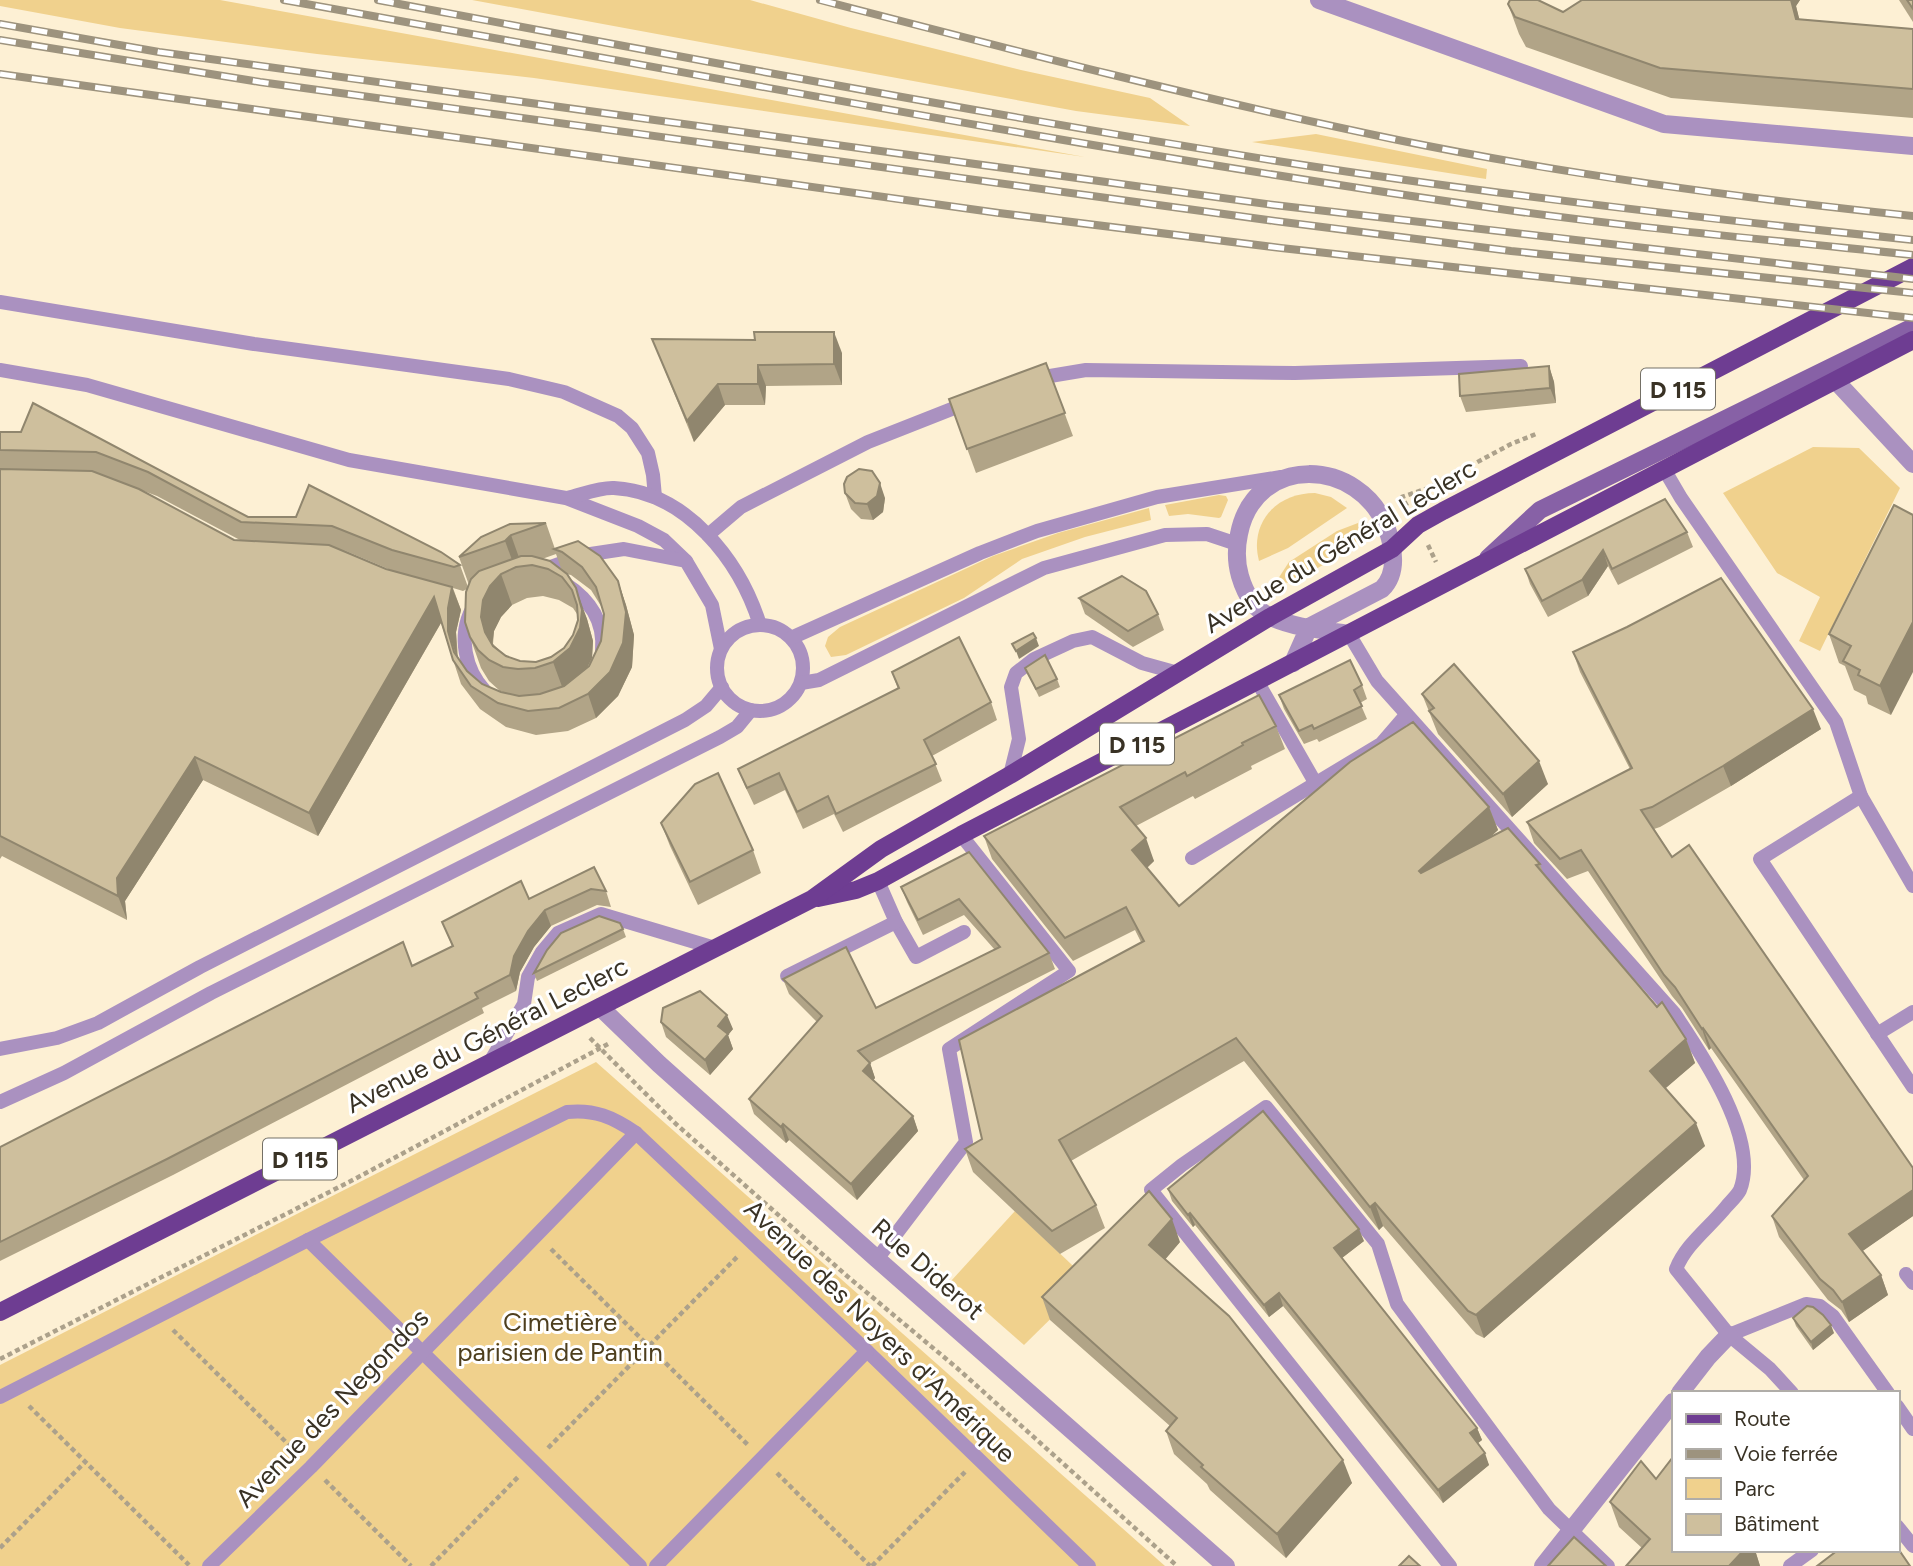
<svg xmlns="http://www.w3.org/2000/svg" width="1913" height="1566" font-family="Figtree,sans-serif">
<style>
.green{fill:#f0d18d}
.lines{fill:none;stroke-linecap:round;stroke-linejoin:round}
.path{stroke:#aca18b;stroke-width:4.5;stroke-dasharray:5 3.5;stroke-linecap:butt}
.service{stroke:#aa91c0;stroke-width:14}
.minor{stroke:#aa91c0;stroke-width:18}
.secondary{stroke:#8761a6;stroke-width:18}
.primary{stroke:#6e3d92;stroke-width:18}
.rail-casing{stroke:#9d937e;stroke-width:8}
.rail{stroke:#fff;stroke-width:5;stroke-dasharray:16;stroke-linecap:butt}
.service-bridge{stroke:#aa91c0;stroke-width:14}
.wall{fill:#b1a487;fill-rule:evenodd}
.shaded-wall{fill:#90866e}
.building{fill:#cebf9d;stroke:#90866e;stroke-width:2;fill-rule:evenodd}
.labels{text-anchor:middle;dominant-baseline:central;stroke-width:6;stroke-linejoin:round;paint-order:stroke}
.shield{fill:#fff;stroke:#747066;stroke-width:2}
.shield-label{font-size:24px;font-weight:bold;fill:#393225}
.street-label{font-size:26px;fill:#393225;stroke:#fff}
.park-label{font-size:26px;fill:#4e3f1e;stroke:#fff}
</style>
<rect width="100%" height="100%" fill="#fdf0d4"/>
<g class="green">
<path d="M0,0H220L1085,157L534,78L317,54L120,28L0,6Z"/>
<path d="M472,0H750L851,28L1021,70L1150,98L1190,126L1076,111Z"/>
<path d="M1316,134L1487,169L1486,179L1252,142Z"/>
<path d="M1813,447L1859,448L1900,488L1820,651L1799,641L1820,597L1777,573L1723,493Z"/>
<path d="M1315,493L1331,497L1347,508L1288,548L1259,561C1249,523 1276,493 1315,493Z"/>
<path d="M1219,495L1226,496L1228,500L1221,517L1219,518L1188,514L1169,516L1165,505Z"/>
<path d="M1149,508L1151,520L1085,537L1022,559L964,598L846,655L831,657L825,646L828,637L840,627L993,556L1058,533Z"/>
<path d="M1358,523L1360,538L1346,552L1291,583L1276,582L1289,562L1337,531Z"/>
<path d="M596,1062L1165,1566H0V1365Z"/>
<path d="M1015,1211L1089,1281L1024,1345L951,1281Z"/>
</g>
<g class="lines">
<g class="path">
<path d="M1407,506L1402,497L1431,487L1511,444L1536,434"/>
<path d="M1428,545L1436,562"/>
<path d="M590,1038L676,1124L847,1276L957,1368L1177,1566"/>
<path d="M551,1249L748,1445"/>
<path d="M173,1330L296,1452"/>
<path d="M0,1359L349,1182L608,1044"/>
<path d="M29,1406L189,1565"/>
<path d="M548,1448L739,1255"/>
<path d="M777,1473L870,1566"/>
<path d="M325,1480L411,1566"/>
<path d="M0,1548L85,1462"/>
<path d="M431,1566L519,1476"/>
<path d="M872,1566L965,1472"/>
</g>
<g class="service">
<path d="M0,302L254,344L509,379L564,392L618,416L632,428L648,453L653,475L655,497"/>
<path d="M0,370L87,385L349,460L566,498L638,526L664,540L686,561"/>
<path d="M1032,379L1086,370L1295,373L1521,366"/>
<path d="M1664,469L1681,498L1836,722L1861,796L1913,886"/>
<path d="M567,498C581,495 600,487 614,488C687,492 740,561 760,625"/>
<path d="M708,535L741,507L868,442L967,403"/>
<path d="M539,571L584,555L624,549L686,561L712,605L721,649"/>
<path d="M472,609C458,636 465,670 485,691"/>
<circle cx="760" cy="668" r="43"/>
<path d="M1349,634L1377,681L1674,1013C1701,1053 1760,1139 1740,1190C1737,1196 1730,1202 1726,1207C1709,1228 1686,1244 1676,1269L1729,1335L1770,1369L1792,1393"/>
<path d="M791,638L980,553L1037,531L1157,497L1281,477"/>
<path d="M1257,681L1316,784"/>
<path d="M801,683L819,680L1044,568L1165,535L1207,534L1237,544"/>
<path d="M1010,775L1019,739L1011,687L1016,673L1034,659L1073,641L1092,637L1142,663L1178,673"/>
<path d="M1861,796L1760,859L1913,1087"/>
<path d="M1192,858L1381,744L1406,715"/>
<path d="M878,881L896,922L916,957L964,932"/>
<path d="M787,976L896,922"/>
<path d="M1877,1034L1913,1012"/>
<path d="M0,1049L57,1038L98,1023L200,967L685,720L706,706L722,687"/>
<path d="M490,1062L524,1004L528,977L542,952L558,933L601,914L715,948"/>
<path d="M0,1102L64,1073L211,993L720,737L737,727L751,710"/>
<path d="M308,1240L640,1566"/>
<path d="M877,1259L966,1142L949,1049L1069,971L961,835"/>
<path d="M1906,1274L1913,1283"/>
<path d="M1729,1335L1806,1304L1820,1306L1833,1316L1888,1393"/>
<path d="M0,1397L308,1240L567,1112C594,1109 613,1117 636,1133L867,1351L1089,1566"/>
<path d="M1897,1406L1913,1429"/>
<path d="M1897,1526L1913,1546"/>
<path d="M209,1566L311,1467L636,1133"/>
<path d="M656,1566L867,1351"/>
<path d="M1450,1566L1151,1190L1182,1165L1266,1107L1378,1244L1397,1304L1549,1509L1608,1566"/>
<path d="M1790,1566L1812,1550"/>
</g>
<g class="minor">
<path d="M1319,0L1664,124L1913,146"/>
<path d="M1835,367V380L1913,464"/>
<path d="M1293,663L1309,627L1382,589C1398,573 1394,549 1387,529C1360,457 1255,453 1239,534C1236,548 1236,562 1240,576C1245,593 1254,610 1271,617C1295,628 1324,630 1349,634"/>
<path d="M600,1007L659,1064L877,1259L1226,1566"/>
<path d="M1680,1393L1708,1357L1729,1335"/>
<path d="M1543,1566L1673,1402"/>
</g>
<path class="secondary" d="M1488,558L1540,510L1913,327"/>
<g class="primary">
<path d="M818,898L856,890L878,881L961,835L1913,340"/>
<path d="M0,1312L812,899L881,849L1010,775L1270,617L1392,549L1418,525L1443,511L1913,267"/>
</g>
<g class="rail-casing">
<g id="rail">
<path d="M284,0C686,72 1088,150 1493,208C1632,228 1773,240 1913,255"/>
<path d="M378,0C677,56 977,113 1277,161C1488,194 1701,218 1913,240"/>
<path d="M820,0C1012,50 1204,100 1398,140C1568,175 1740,198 1913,216"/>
<path d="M0,24L159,52L1274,205L1913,279"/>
<path d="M0,40L260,82L1275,221L1511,251L1913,293"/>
<path d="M0,74L999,213L1281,248L1913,318"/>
</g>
</g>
<use href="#rail" class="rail"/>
<path class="service-bridge" d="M564,583C589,599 605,620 602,652"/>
</g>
<g class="wall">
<path d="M1582,0H1800L1796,6L1799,19L1913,29V118L1671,98L1526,47L1519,34L1508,4L1563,12Z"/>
<path d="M1899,0H1913V22Z"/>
<path d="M652,339L842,353V385L766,386L765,405H725L694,442Z"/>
<path d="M1046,363L1073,436L976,473L949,399Z"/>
<path d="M1549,366L1554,382L1556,403L1466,412L1460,396Z"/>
<path d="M33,403L248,517H296L309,485L460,565L468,587L469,585L459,557L481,537L546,523L555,549L618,581L626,605L634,635L632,667L618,696L596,718L568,731L536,735L506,727L480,709L461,684L441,623L318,836L203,780L125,901L127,920L2,856L0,859V432H21ZM104,476L157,496L240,540H234ZM341,549L391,570L386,569ZM556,554L562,571L542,559ZM566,574L571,575L591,590L601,606L604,614L601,641L589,666L587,668L592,658L593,641L587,619ZM453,588L463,591L467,589L470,637L481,668L489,681L500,691L506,693L501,692L482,684L467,671L458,657L456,632L461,610ZM543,596L559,600L573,608L577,614L578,620L573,635L564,648L551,657L536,662L520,661L506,656L493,644L494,631L501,617L512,605L527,598Z"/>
<path d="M845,493L885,498L883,512L873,520L861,519L851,509Z"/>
<path d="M1894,505L1891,715L1868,704L1866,696L1854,690L1845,666L1839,663L1829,634Z"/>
<path d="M1687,532L1693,547L1618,585L1608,566L1588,596L1548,617L1530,584L1525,569Z"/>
<path d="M1079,598L1158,614L1164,630L1133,647L1085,614Z"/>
<path d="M1573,652L1821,729L1731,786L1660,827L1654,829L1913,1216L1862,1251L1881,1275L1888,1295L1849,1322L1841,1310L1828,1300L1779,1237L1772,1216L1804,1180L1711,1048L1709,1050L1682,1008L1672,996L1588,871L1567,879L1534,843L1527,822L1630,769L1580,672Z"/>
<path d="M1025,668L1057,679L1060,687L1039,697Z"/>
<path d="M892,672L991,702L997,720L932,756L942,781L843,832L834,814L803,829L785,790L754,805L745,786L738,769L898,689Z"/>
<path d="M1362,685L1367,699L1360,703L1367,719L1319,742L1317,739L1304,744L1284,709L1279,695Z"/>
<path d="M1422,694L1548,784L1512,817L1438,734Z"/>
<path d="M1276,726L1285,749L1251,766L1252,769L1195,799L1193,796L1136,826L1154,861L1147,868L1179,906L1489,807L1498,830L1488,839L1540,864L1544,875L1686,1039L1695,1063L1665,1088L1705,1146L1484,1338L1476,1334L1383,1226L1379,1230L1244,1061L1071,1161L1096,1205L1105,1228L1060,1254L973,1172L965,1149L982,1139L1141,942L1135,930L1073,961L992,859L984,836Z"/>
<path d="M661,823L753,850L761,873L698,905L670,846Z"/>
<path d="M958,858L1049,953L1055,969L870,1063L875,1078L873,1081L913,1116L918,1131L857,1200L789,1140L786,1143L754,1114L749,1099L817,1022L789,994L783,979L876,1008L995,950L964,915L923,935L907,902L901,887Z"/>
<path d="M594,867L606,891L611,907L597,905L551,926L534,947L520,972L516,991L482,1008L484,1013L173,1175L0,1261V1147L412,966L452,946L442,922L529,899Z"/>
<path d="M623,929L626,937L537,981L534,973Z"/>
<path d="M661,1022L733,1029L728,1035L733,1049L710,1075L666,1037Z"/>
<path d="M1168,1189L1364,1241L1342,1258L1477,1428L1482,1440L1478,1443L1489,1465L1443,1503L1283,1306L1269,1317L1195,1225L1193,1227L1172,1201Z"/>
<path d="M1180,1242L1165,1259L1352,1483L1286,1558L1210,1490L1207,1484L1174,1454L1166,1431L1170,1426L1050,1320L1042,1297Z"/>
<path d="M1793,1318L1834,1333L1813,1350L1796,1326Z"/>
<path d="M1656,1479L1755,1550L1760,1566H1626L1642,1548L1619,1527L1610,1502Z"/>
</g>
<g class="shaded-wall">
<path d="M1791,0H1800L1796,6L1807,49L1796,19Z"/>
<path d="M834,332L842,353V385L834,364Z"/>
<path d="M758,365L766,386L765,405L758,384Z"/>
<path d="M1549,366L1554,382L1556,403L1550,388Z"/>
<path d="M718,384L725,405L694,442L687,421Z"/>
<path d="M880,483L885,498L883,512L873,520L867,504Z"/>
<path d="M511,535L522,566L515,568L505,541Z"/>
<path d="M1603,550L1608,566L1588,596L1582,580Z"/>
<path d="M501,574L512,605L501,617L494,631L492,647L485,632L481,617L483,600L490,586Z"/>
<path d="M618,581L626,605L634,635L632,667L618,696L596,718L588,694Z"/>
<path d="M452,587L461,610L456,632L457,654L463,675L448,631V608Z"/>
<path d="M576,588L587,619L593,641L592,658L581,679L564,692L553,662L580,628Z"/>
<path d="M434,597L442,621L318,836L309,813Z"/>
<path d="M1913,622V672L1891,715L1880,686Z"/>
<path d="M1036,638L1039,646L1019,659L1016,651Z"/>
<path d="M1813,709L1821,729L1731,786L1723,766Z"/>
<path d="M195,757L203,780L125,901L127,920L118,896L117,878Z"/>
<path d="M1539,761L1548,784L1512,817L1503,794Z"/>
<path d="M1489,807L1498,830L1428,894L1419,871Z"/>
<path d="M1146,838L1154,861L1140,874L1132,850Z"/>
<path d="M545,910L551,926L534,947L520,972L516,991L510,975L514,956L528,931Z"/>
<path d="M727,1015L733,1029L728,1035L733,1049L710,1075L705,1060L718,1026Z"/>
<path d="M1703,1028L1711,1048L1709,1050L1702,1029Z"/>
<path d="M1686,1039L1695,1063L1659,1094L1650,1071Z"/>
<path d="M870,1063L875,1078L868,1086L863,1071Z"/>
<path d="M913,1116L918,1131L857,1200L851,1184Z"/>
<path d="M1696,1123L1705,1146L1484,1338L1476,1315Z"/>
<path d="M783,1124L789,1140L786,1143L781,1127Z"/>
<path d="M1913,1190V1216L1857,1255L1849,1234Z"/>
<path d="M1375,1203L1383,1226L1379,1230L1370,1207Z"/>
<path d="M1190,1213L1195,1225L1193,1227L1188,1215Z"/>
<path d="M1172,1219L1180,1242L1158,1268L1149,1245Z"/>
<path d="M1359,1229L1364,1241L1338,1261L1334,1248Z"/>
<path d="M1881,1275L1888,1295L1849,1322L1842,1302Z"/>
<path d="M1279,1293L1283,1306L1269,1317L1264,1305Z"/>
<path d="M1831,1325L1834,1333L1813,1350L1811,1342Z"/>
<path d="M1477,1428L1482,1440L1474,1446L1470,1433Z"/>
<path d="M1485,1453L1489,1465L1443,1503L1438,1490Z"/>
<path d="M1343,1460L1352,1483L1286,1558L1277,1534Z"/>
<path d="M1744,1550H1755L1760,1566H1729Z"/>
</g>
<g class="building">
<path d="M1510,0H1538L1563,12L1582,0H1791L1796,19L1913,29V89L1660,68L1515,17L1508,4Z"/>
<path d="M1907,0H1913V9Z"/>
<path d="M754,332H834V364L758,365V384H718L687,421L652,339L755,340Z"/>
<path d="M1046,363L1065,413L967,449L949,399Z"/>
<path d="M1549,366L1550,388L1460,396L1459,374Z"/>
<path d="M33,403L248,517H296L309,485L441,552L460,565L454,567L392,550L332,526L241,522L148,472L96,452L0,450V432H21Z"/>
<path d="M0,469L92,471L139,489L234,540L329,545L386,569L452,587L448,608V631L454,652L467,671L482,684L501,692L519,696L540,694L564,686L589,666L601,641L604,614L596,587L582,567L562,552L554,549L578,541L600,556L618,581L626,612L623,643L610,672L588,694L559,708L528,711L498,703L471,686L453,660L434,597L309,813L195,757L117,878L118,896L0,836Z"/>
<path d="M859,469L872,471L880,483L877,496L867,504L855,503L845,493L844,484L847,477Z"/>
<path d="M1665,499L1687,532L1612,569L1603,550L1582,580L1542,601L1525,569Z"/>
<path d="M1894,505L1913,515V622L1880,686L1858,675L1860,670L1843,661L1851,646L1829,634Z"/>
<path d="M546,523L511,535L505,541L459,557L481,537L510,524Z"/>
<path d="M521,556H532L550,561L567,574L576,588L582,610L580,628L570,648L553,662L535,668L518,669L503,667L489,660L478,650L470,637L465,622L466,592L471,579L479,571ZM532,565L548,569L562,577L572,590L577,605L578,620L573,635L564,648L551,657L536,662L520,661L506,656L493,646L485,632L481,617L483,600L490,586L501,574L516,567Z"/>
<path d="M1122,576L1146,591L1158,614L1128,631L1079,598Z"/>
<path d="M1721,578L1813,709L1723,766L1652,807L1641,810L1672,857L1689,845L1913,1168V1190L1849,1234L1881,1275L1842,1302L1833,1290L1820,1279L1772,1216L1808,1176L1703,1028L1702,1029L1675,987L1664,975L1581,850L1560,859L1527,822L1632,768L1573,652L1627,627Z"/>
<path d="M1033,633L1036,638L1016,651L1012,644Z"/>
<path d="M959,637L991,702L924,740L936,764L836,814L828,796L797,812L779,773L747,788L738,769L899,688L892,672Z"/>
<path d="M1045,655L1057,679L1036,689L1025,668Z"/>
<path d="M1350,660L1362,685L1354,690L1362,706L1314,729L1312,725L1299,731L1279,695Z"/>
<path d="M1454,664L1539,761L1503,794L1429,711L1434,708L1422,694Z"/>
<path d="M1259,695L1276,726L1242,743L1243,745L1187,776L1185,772L1120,807L1146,838L1132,850L1179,906L1350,762L1413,722L1489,807L1419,871L1421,873L1508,828L1540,864L1536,865L1657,1007L1662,1002L1686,1039L1650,1071L1696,1123L1476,1315L1468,1311L1375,1203L1370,1207L1236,1038L1059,1140L1096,1205L1052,1231L965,1149L982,1139L959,1040L1144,941L1126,907L1065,938L984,836Z"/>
<path d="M718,773L753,850L690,882L661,823L695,784Z"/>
<path d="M969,852L1049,953L858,1051L870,1063L863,1071L913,1116L851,1184L783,1124L781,1127L749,1099L822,1016L783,979L846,947L876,1008L1000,947L959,899L918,920L901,887Z"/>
<path d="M594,867L606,891L591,889L545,910L528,931L514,956L510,975L475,993L478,998L167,1159L0,1242V1147L403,942L412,966L453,946L442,922L521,881L529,899Z"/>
<path d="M599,916L620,923L623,929L534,973L547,950L561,933Z"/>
<path d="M700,991L727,1015L718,1026L728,1034L705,1060L661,1022L663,1008Z"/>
<path d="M1263,1111L1359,1229L1334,1248L1477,1428L1470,1433L1485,1453L1438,1490L1279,1293L1264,1305L1190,1213L1188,1215L1168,1189Z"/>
<path d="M1149,1191L1172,1219L1149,1245L1229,1316L1343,1460L1277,1534L1201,1467L1203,1465L1166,1431L1177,1418L1042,1297Z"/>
<path d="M1807,1306L1813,1307L1823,1315L1831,1325L1811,1342L1793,1318Z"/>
<path d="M1673,1457V1550H1744L1729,1566H1626L1650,1539L1610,1502L1641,1461L1656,1479Z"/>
<path d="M1574,1537L1606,1566H1548Z"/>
<path d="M1897,1547L1910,1566H1817L1838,1550H1897Z"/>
<path d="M1409,1556L1420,1566H1399Z"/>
</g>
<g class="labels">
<g class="shield">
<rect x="1641" y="368.5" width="74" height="41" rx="5"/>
<rect x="1100" y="723.5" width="74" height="41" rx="5"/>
<rect x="263" y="1138.5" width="74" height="41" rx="5"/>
</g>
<g class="shield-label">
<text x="1678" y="389">D 115</text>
<text x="1137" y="744">D 115</text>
<text x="300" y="1159">D 115</text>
</g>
<g class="street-label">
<text transform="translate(1340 546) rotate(-31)">Avenue du Général Leclerc</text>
<text transform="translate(487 1035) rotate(-27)">Avenue du Général Leclerc</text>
<text transform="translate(928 1269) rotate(41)">Rue Diderot</text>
<text transform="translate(880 1331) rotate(44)">Avenue des Noyers d'Amérique</text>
<text transform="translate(332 1408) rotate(-46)">Avenue des Negondos</text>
</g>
<g class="park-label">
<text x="560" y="1322">Cimetière<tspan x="560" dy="30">parisien de Pantin</tspan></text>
</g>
</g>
<rect x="1672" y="1391" width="228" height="161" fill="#ffffff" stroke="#b0ada8" stroke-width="2"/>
<rect x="1686" y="1414" width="35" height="10" fill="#6e3d92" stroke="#b0ada8" stroke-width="2"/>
<text x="1734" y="1426" font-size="21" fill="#393225">Route</text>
<rect x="1686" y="1449" width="35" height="10" fill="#9d937e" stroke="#b0ada8" stroke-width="2"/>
<text x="1734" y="1461" font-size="21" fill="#393225">Voie ferrée</text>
<rect x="1686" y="1478" width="35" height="21" fill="#f0d18d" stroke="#b0ada8" stroke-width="2"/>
<text x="1734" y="1496" font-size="21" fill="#393225">Parc</text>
<rect x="1686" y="1514" width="35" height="21" fill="#cebf9d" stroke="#b0ada8" stroke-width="2"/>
<text x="1734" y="1531" font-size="21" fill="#393225">Bâtiment</text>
</svg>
